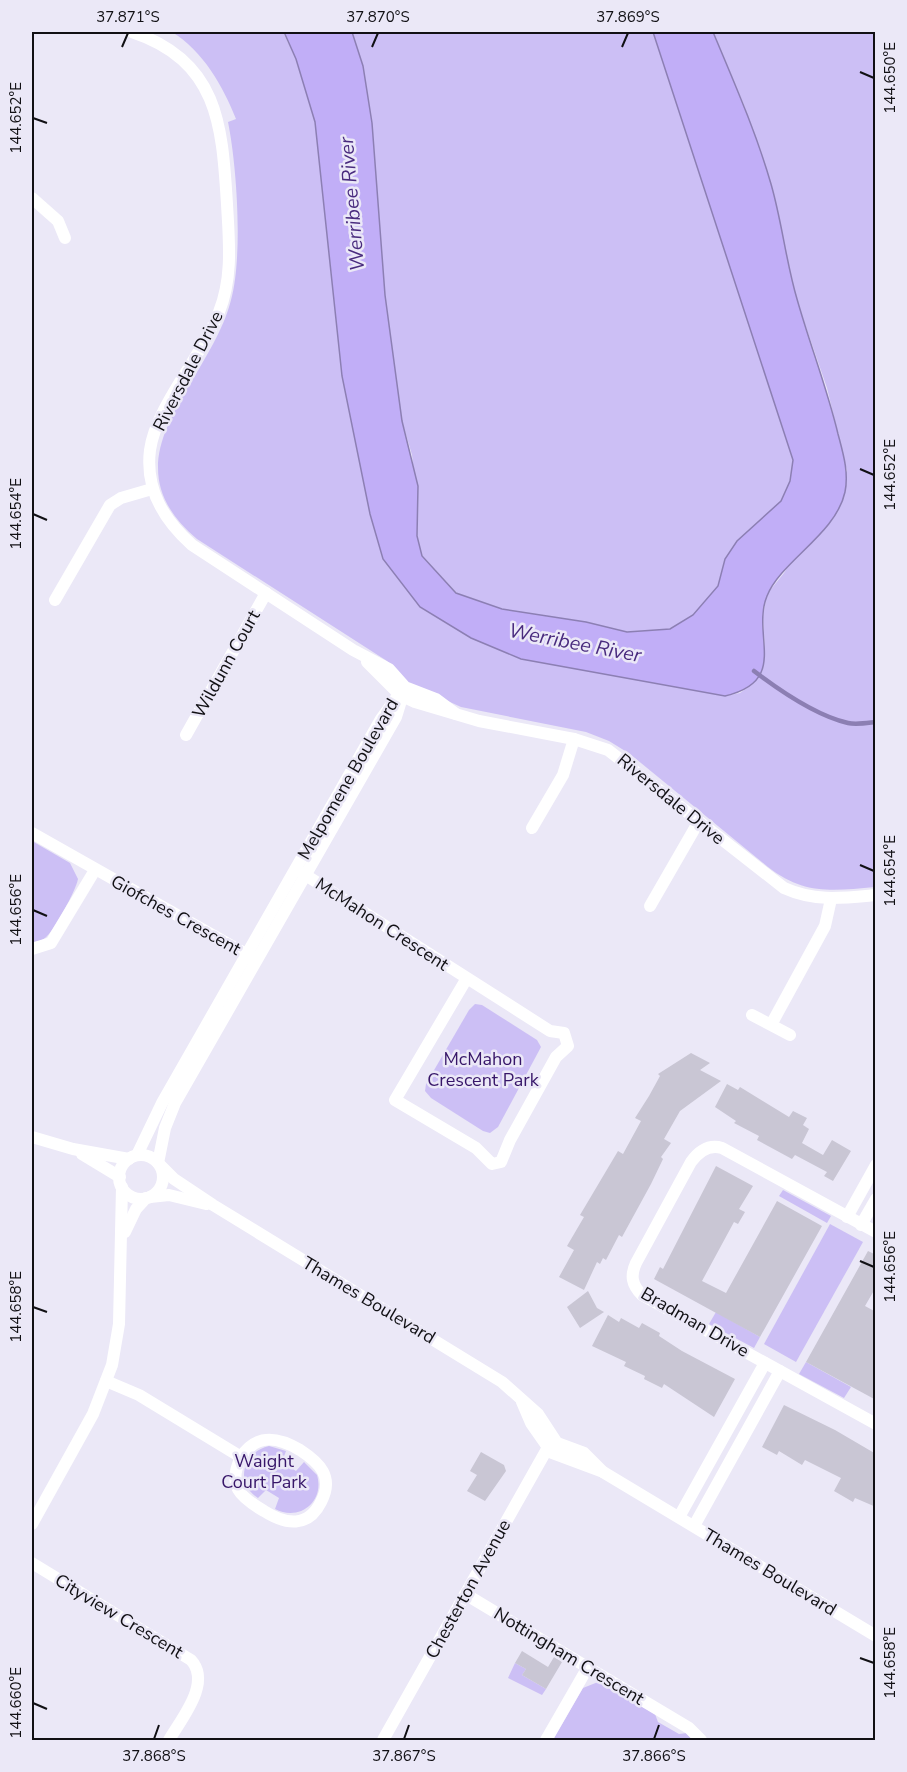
<svg xmlns="http://www.w3.org/2000/svg" width="907" height="1772" font-family="'Nunito Sans',sans-serif">
<style>
.green{fill:#ccbff5}
.water{fill:#c1aef7;stroke:#8c7fb3;stroke-width:1.5}
.lines{fill:none;stroke-linecap:round;stroke-linejoin:round}
.stream{stroke:#8c7fb3;stroke-width:4.5}
.building{fill:#c9c6d4}
.street{stroke:#fff;stroke-width:12}
.ticks{fill:none;stroke:#111014;stroke-width:2}
.labels{text-anchor:middle;dominant-baseline:central;stroke-width:5;stroke-linejoin:round;paint-order:stroke}
.street-label{font-size:18px;fill:#111014;stroke:#ebe8f7}
.park-label{font-size:18px;fill:#371669;stroke:#ebe8f7}
.water-label{font-size:20px;font-style:italic;fill:#492b7e;stroke:#ebe8f7}
.neatline{fill:none;stroke:#111014;stroke-width:2}
.ticks-label{font-size:15px;text-anchor:middle;fill:#111014}
</style>
<rect width="100%" height="100%" fill="#ebe8f7"/>
<g class="green">
<path d="M172,32H283L296,59L315,122L342,376L370,514L383,559L420,607L471,638L647,682L725,696L740,693L754,683L765,648L763,617L767,594L784,573L847,471L827,388L796,298L771,184L744,105L713,32H875V887C832,891 804,895 768,867L630,754L609,741L586,732L461,707L408,683L387,661L197,539C101,458 210,384 231,300C243,257 237,166 228,122L236,119C223,86 203,51 172,32Z"/>
<path d="M352,32H653L793,460L790,482L781,501L725,559L718,586L693,615L670,629L627,632L586,622L502,609L457,593L422,556L417,536L418,512L412,455L402,421L385,295L372,123L363,66Z"/>
<path d="M32,841L70,863L78,879C76,890 54,931 45,938C41,941 37,942 32,942Z"/>
<path d="M475,1004L482,1005L537,1040L541,1047L498,1127L490,1133L483,1131L431,1098L425,1091L426,1084L469,1010Z"/>
<path d="M783,1190L831,1216L827,1223L779,1196Z"/>
<path d="M830,1224L863,1242L796,1362L764,1344Z"/>
<path d="M716,1312L760,1337L754,1348L709,1324Z"/>
<path d="M806,1362L851,1387L844,1398L799,1374Z"/>
<path d="M269,1446L286,1451L282,1462L296,1471L304,1462L317,1475C325,1502 299,1522 275,1509L279,1498L266,1490L258,1498C234,1483 243,1452 269,1446Z"/>
<path d="M515,1663L526,1669L522,1675L546,1689L542,1695L508,1678Z"/>
<path d="M598,1682L655,1714L658,1722L679,1734L687,1733L694,1740H553L583,1688Z"/>
</g>
<path class="water" d="M284,32H352L363,66L372,123L385,295L402,421L418,486L417,536L422,556L456,593L502,609L586,622L627,632L670,629L693,615L718,586L725,559L737,541L781,501L790,481L793,460L653,32H713C734,82 756,132 771,184C782,222 786,262 797,299C810,345 827,388 838,434C843,453 849,472 845,492C836,534 781,561 767,596C751,635 790,681 725,696L521,659L471,638L420,607L383,559L370,514L342,376L315,122L296,59Z"/>
<g class="lines">
<path class="stream" d="M754,671C779,690 817,716 848,723C856,725 867,723 876,722"/>
</g>
<g class="building">
<path d="M691,1053L710,1063L700,1070L721,1081L680,1111L664,1139L671,1143L661,1157L663,1159L651,1184L622,1237L619,1235L606,1260L603,1258L600,1264L597,1262L584,1290L559,1277L574,1250L567,1246L584,1217L580,1215L618,1151L623,1154L641,1121L635,1118L649,1096L660,1076L658,1074Z"/>
<path d="M727,1084L738,1090L740,1087L789,1117L793,1111L807,1118L803,1125L809,1129L802,1143L823,1155L832,1140L851,1151L833,1181L824,1176L827,1172L795,1155L792,1159L757,1140L759,1136L734,1123L736,1121L715,1107Z"/>
<path d="M716,1166L753,1186L739,1209L745,1212L738,1224L734,1222L702,1281L726,1293L777,1201L822,1226L760,1337L654,1279L660,1267L663,1269Z"/>
<path d="M868,1251L876,1255V1287L865,1306L876,1312V1400L806,1362Z"/>
<path d="M588,1291L597,1308L604,1312L580,1328L567,1307Z"/>
<path d="M608,1315L619,1322L621,1318L639,1328L642,1323L660,1333L659,1336L682,1351L735,1379L714,1417L664,1384L662,1388L644,1379L645,1376L624,1366L626,1362L592,1346Z"/>
<path d="M784,1405L835,1430L876,1454V1507L855,1498L853,1502L834,1491L841,1478L805,1460L802,1465L779,1451L777,1455L762,1447Z"/>
<path d="M481,1452L504,1465L506,1471L485,1501L467,1491L477,1475L470,1471Z"/>
<path d="M522,1651L548,1667L554,1657L562,1662L546,1689L522,1675L526,1669L515,1663Z"/>
</g>
<g class="lines">
<g class="street">
<path d="M132,32C219,61 222,126 227,204C229,241 233,277 219,312C203,355 156,406 150,450C145,490 164,520 192,545L353,650L389,669L405,687L436,699L456,714"/>
<path d="M32,198L58,221L65,238"/>
<path d="M55,600L110,505L121,498L152,489"/>
<path d="M367,662L400,695L415,702L479,721L574,739L608,750L784,888C815,902 843,898 876,895"/>
<path d="M186,735L266,593"/>
<path d="M532,828L563,775L574,739"/>
<path d="M32,833L253,958"/>
<path d="M296,869L550,1031L564,1033L568,1046L556,1057L510,1140L501,1162L492,1164L476,1148L395,1100L467,978"/>
<path d="M650,906L699,821"/>
<path d="M32,949L51,943L95,870"/>
<path d="M752,1015L790,1035"/>
<path d="M772,1023L825,926L831,899"/>
<path d="M32,1137L73,1149L129,1159"/>
<path d="M82,1154L120,1177"/>
<path d="M137,1155L162,1103L381,719L402,690"/>
<circle cx="141" cy="1177" r="22"/>
<path d="M158,1163L165,1128L175,1103L396,717L404,691"/>
<path d="M160,1165L174,1179L213,1205L502,1382L538,1414L557,1443L584,1453L603,1472"/>
<path d="M150,1197L169,1195L206,1204"/>
<path d="M847,1217L876,1165"/>
<path d="M861,1225L876,1199"/>
<path d="M125,1232L136,1209L146,1198"/>
<path d="M876,1232L722,1148C709,1144 699,1151 691,1162L636,1263C630,1276 632,1285 642,1295L876,1424"/>
<path d="M106,1381L139,1395L241,1457C227,1486 240,1497 264,1511C286,1525 308,1528 321,1502C334,1477 320,1463 300,1450C278,1437 257,1433 241,1457"/>
<path d="M522,1402L531,1423L552,1453L603,1472L876,1636"/>
<path d="M679,1517L765,1363"/>
<path d="M32,1524L93,1414L112,1365L119,1324L122,1187"/>
<path d="M694,1526L780,1371"/>
<path d="M32,1563L191,1660C212,1683 181,1719 169,1740"/>
<path d="M465,1594L689,1728L701,1740"/>
<path d="M383,1740L551,1442"/>
<path d="M546,1740L588,1667"/>
</g>
</g>
<path class="ticks" d="M122,47L128,33M372,47L378,33M622,47L628,33M860,72L874,78M33,118L47,123M860,469L874,475M33,514L47,520M860,865L874,871M33,910L47,916M860,1261L874,1267M33,1307L47,1312M860,1658L874,1663M33,1703L47,1709M154,1739L159,1725M404,1739L409,1725M654,1739L659,1725"/>
<g class="labels">
<g class="street-label">
<text transform="translate(188 371) rotate(-63)">Riversdale Drive</text>
<text transform="translate(226 664) rotate(-61)">Wildunn Court</text>
<text transform="translate(348 779) rotate(-60)">Melpomene Boulevard</text>
<text transform="translate(671 799) rotate(39)">Riversdale Drive</text>
<text transform="translate(176 915) rotate(29)">Giofches Crescent</text>
<text transform="translate(382 924) rotate(33)">McMahon Crescent</text>
<text transform="translate(369 1300) rotate(31)">Thames Boulevard</text>
<text transform="translate(695 1322) rotate(30)">Bradman Drive</text>
<text transform="translate(770 1572) rotate(31)">Thames Boulevard</text>
<text transform="translate(468 1589) rotate(-61)">Chesterton Avenue</text>
<text transform="translate(119 1616) rotate(31)">Cityview Crescent</text>
<text transform="translate(569 1656) rotate(31)">Nottingham Crescent</text>
</g>
<g class="park-label">
<text x="483" y="1059">McMahon<tspan x="483" dy="21">Crescent Park</tspan></text>
<text x="264" y="1461">Waight<tspan x="264" dy="21">Court Park</tspan></text>
</g>
<g class="water-label">
<text transform="translate(352 204) rotate(-95)">Werribee River</text>
<text transform="translate(575 643) rotate(11)">Werribee River</text>
</g>
</g>
<rect width="907" height="1772" fill="none" stroke="#ebe8f7" stroke-width="66"/>
<rect x="33" y="33" width="841" height="1706" class="neatline"/>
<g class="ticks-label">
<text x="128" y="22">37.871°S</text>
<text x="378" y="22">37.870°S</text>
<text x="628" y="22">37.869°S</text>
<text transform="translate(890 78) rotate(-90)" y="5">144.650°E</text>
<text transform="translate(16 118) rotate(-90)" y="5">144.652°E</text>
<text transform="translate(890 475) rotate(-90)" y="5">144.652°E</text>
<text transform="translate(16 514) rotate(-90)" y="5">144.654°E</text>
<text transform="translate(890 871) rotate(-90)" y="5">144.654°E</text>
<text transform="translate(16 910) rotate(-90)" y="5">144.656°E</text>
<text transform="translate(890 1267) rotate(-90)" y="5">144.656°E</text>
<text transform="translate(16 1307) rotate(-90)" y="5">144.658°E</text>
<text transform="translate(890 1663) rotate(-90)" y="5">144.658°E</text>
<text transform="translate(16 1703) rotate(-90)" y="5">144.660°E</text>
<text x="154" y="1761">37.868°S</text>
<text x="404" y="1761">37.867°S</text>
<text x="654" y="1761">37.866°S</text>
</g>
</svg>
